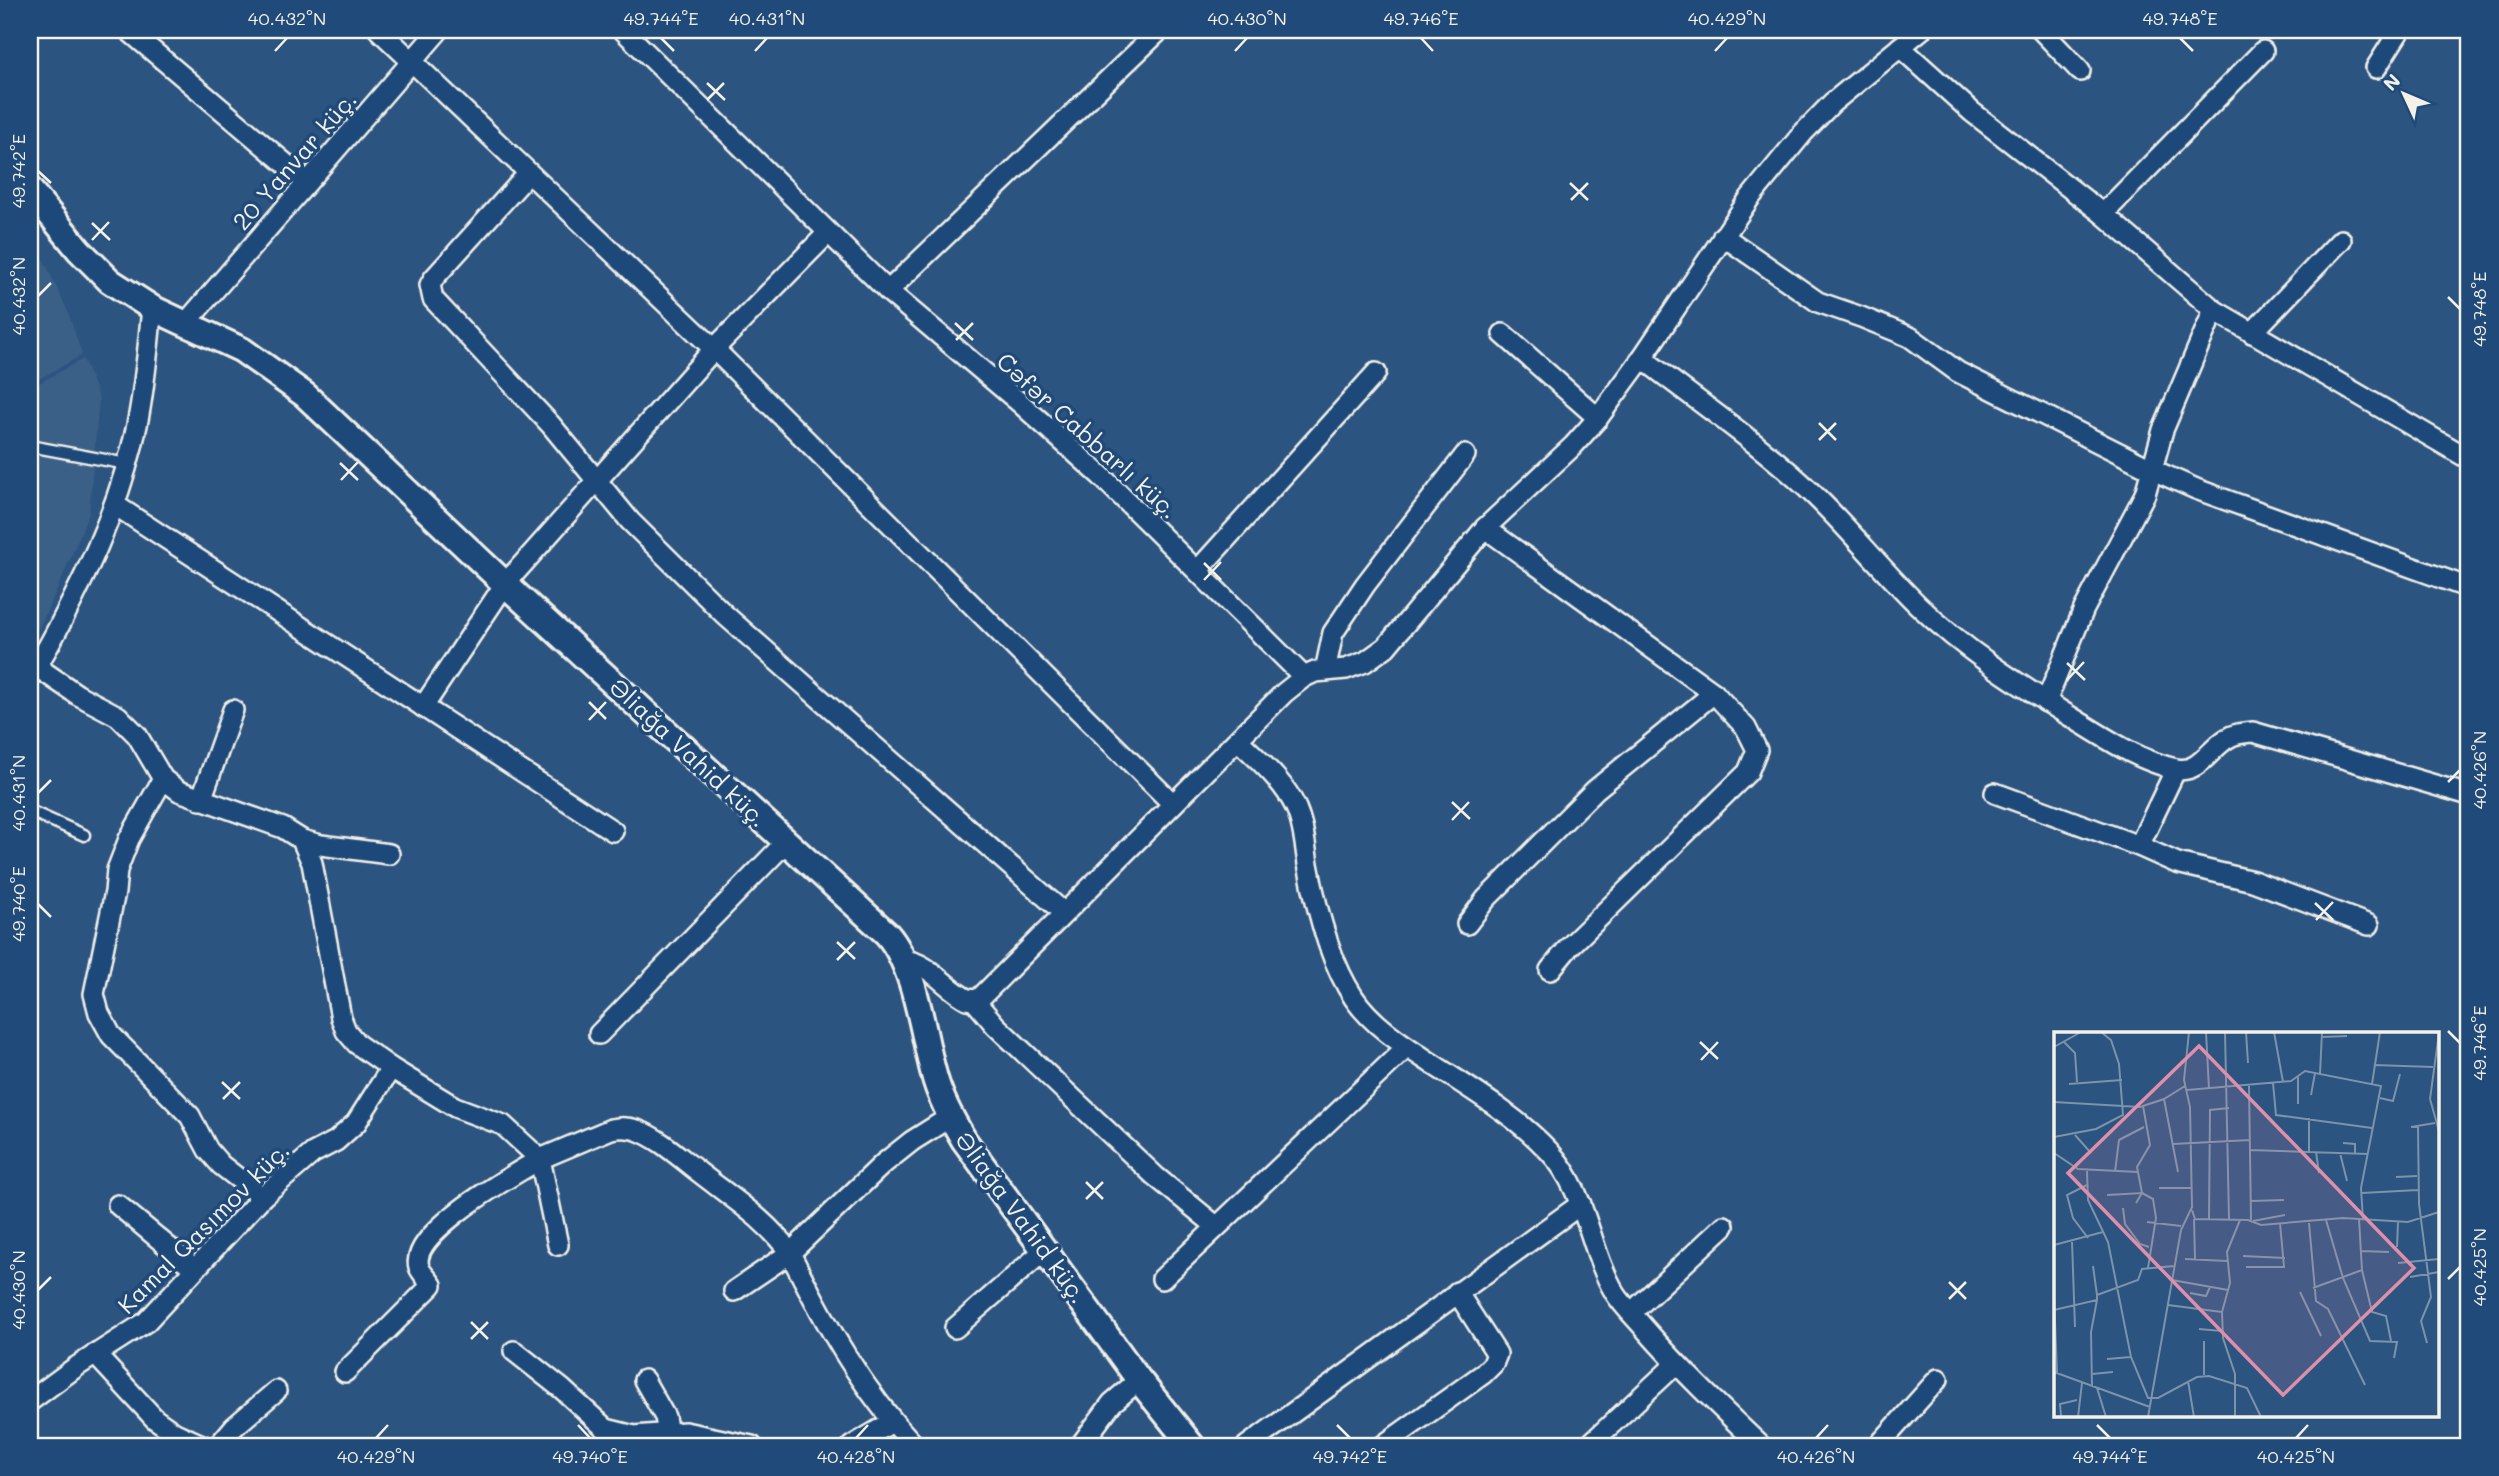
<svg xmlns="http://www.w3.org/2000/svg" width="2499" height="1476" font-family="Mali,sans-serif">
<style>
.built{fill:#3b6088}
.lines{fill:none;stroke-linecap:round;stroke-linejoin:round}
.service-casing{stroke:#f4f1e8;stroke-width:15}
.minor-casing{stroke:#f4f1e8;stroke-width:24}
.tertiary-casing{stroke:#f4f1e8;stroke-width:30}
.service{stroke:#1f4a7a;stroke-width:10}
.minor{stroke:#1f4a7a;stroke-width:19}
.tertiary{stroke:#1f4a7a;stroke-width:24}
.ticks{fill:none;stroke:#f4f1e8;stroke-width:2.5}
.labels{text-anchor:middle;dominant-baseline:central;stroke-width:7;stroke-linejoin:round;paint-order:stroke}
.street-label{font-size:24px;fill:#f4f1e8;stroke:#1f4a7a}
.inset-road{fill:none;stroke:#7c93aa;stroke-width:2}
.view{fill:#de8fa9;fill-opacity:0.15;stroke:#de8fa9;stroke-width:3.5}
.inset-edge{fill:none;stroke:#f4f1e8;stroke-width:3.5}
.neatline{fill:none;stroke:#f4f1e8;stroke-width:2.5}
.ticks-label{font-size:18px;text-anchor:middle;fill:#f4f1e8}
</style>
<rect width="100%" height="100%" fill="#2c5481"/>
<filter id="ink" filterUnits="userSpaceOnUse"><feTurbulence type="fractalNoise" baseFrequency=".0143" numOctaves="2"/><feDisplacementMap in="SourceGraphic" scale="14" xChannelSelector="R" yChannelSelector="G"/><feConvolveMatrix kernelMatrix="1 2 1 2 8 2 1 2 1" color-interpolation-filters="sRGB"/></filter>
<g filter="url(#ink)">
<g class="built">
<path d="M30,237L38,248L68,312L82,355L30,384Z"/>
<path d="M83,359L99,399L89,513L57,590L30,645V388Z"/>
</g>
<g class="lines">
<g class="service-casing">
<g id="service">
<path d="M30,446L127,464"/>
<path d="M30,811L84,835"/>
</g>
</g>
<g class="minor-casing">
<g id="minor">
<path d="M128,30L307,182"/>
<path d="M379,30L714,349L1173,804"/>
<path d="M623,30L888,291L1019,402L1100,475L1304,677"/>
<path d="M2041,30L2080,71"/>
<path d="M1900,47L1972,112L2103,214L2214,310L2469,459"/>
<path d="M2376,68L2400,30"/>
<path d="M528,174L434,278L430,285L433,299L551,425L630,521L725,615L1064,913"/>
<path d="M2103,214L2263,51"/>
<path d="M1723,236L1818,302L1861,317L1910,337L1958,372L2153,470L2196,489L2469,588"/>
<path d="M888,291L1160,30"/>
<path d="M186,323L439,30"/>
<path d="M2252,333L2341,240"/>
<path d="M1503,334L1598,418"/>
<path d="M1642,358C1697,401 1762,445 1812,493C1849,528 1881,569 1918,605C1964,650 2021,686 2076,720C2107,739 2139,761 2176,769C2199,774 2210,748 2228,738C2236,733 2244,733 2253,732L2469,795"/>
<path d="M115,505L613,831"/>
<path d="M1485,528L1714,693L1746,728L1757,750L1748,772L1569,947L1550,970"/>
<path d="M1198,570L1376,373"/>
<path d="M37,667L78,695L118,716L137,735L163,779L179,791L283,828L302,840L312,863L341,1018L346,1031L357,1044L391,1068L455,1107L503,1125L540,1159L611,1129C620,1127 628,1127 637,1130C661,1139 680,1158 700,1173C732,1198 767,1220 790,1253C825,1323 861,1389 915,1446"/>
<path d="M1325,671L1333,633L1365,585L1465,455"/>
<path d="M30,676C47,652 59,626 72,601C101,544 124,487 137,425C145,386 148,347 152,308"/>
<path d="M2046,702L2084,609L2145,494L2163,430L2214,310"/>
<path d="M423,707L505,584L714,349L828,233"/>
<path d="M1238,740C1258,760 1284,781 1296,808C1304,826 1305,845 1308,864C1316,907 1330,962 1354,998C1372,1025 1404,1045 1431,1063C1472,1090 1515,1115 1549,1151C1587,1191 1588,1247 1615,1293C1623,1306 1636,1318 1646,1330C1682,1371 1721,1408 1761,1446"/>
<path d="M163,779L129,839L117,870L115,892L94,994L99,1013L111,1035L190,1116L208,1150L221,1165L262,1197"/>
<path d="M1995,793L2139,846L2177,863L2253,881L2369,925"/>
<path d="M201,800L233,710"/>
<path d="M302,840L321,845L389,854"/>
<path d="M2139,846L2176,769"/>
<path d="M1467,924L1486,899L1595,790L1714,693"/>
<path d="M904,960C930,963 945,988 967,999L974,1000L980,998L1284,693L1304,677L1315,672L1346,669L1365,662L1386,647L1485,528L1573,446L1598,418L1642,358L1749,199L1803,133L1832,103L1921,30"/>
<path d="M974,1000L996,1026L1155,1176L1216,1226"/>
<path d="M599,1034L786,842"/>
<path d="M118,1205L195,1269"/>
<path d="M1162,1279L1407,1047"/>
<path d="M734,1291L790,1253L883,1164L912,1141L950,1117"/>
<path d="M1631,1313L1724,1226"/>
<path d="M955,1328L1046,1249"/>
<path d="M514,1351L562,1389L606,1429L634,1436L685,1432L752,1446"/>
<path d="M95,1354L155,1419L175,1433L204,1446"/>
<path d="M345,1372L432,1285C429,1280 421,1273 419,1267C408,1233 515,1174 540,1159L558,1245"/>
<path d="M644,1380L665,1417L670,1445"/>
<path d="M30,1401L76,1367L146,1322L262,1197L313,1153L336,1141L356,1123L391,1068"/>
<path d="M1385,1444L1483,1374L1493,1364L1497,1354L1457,1292"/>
<path d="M218,1446L234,1427L276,1391"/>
<path d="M852,1446L892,1422"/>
<path d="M1080,1446L1112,1403L1139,1380"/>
<path d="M1247,1446L1581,1204"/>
<path d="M1588,1446L1676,1364"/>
<path d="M1878,1446L1938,1379"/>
</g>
</g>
<g class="tertiary-casing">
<path id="tertiary" d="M30,190L79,250L110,281L152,308L242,350L305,395L505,584L887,934C915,966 922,1030 933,1071C939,1096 951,1118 964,1140L1139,1380L1192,1446"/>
</g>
<use href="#service" class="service"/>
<use href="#minor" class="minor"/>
<use href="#tertiary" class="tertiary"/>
</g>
</g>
<path class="ticks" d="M661,38L674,51M1421,38L1433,51M2180,38L2193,51M275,51L287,38M755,51L767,38M1235,51L1247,38M1715,51L1727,38M707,83L725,100M707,100L724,83M38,171L51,183M1570,183L1588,200M1571,200L1588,183M92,223L110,240M92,240L109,222M38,296L51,283M2448,297L2460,309M955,323L973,340M956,340L973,323M1819,423L1836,440M1819,440L1836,423M340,463L358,480M341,480L358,462M1204,563L1221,580M1204,580L1221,562M2067,663L2085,680M2067,680L2084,662M589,702L606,719M589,720L606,702M2448,782L2460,770M38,793L51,780M1452,802L1470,819M1452,820L1469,802M2315,903L2333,920M38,904L51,917M2316,920L2333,902M837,942L855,959M837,960L855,942M2448,1031L2460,1043M1700,1042L1718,1059M1701,1060L1718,1042M222,1082L240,1099M223,1099L240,1082M1086,1182L1103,1199M1086,1199L1103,1182M2448,1279L2460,1267M1949,1282L1966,1299M38,1290L51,1277M1949,1299L1966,1282M471,1322L488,1339M471,1339L488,1322M578,1425L590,1438M1337,1425L1350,1438M2097,1425L2110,1438M376,1438L388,1425M856,1438L868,1425M1816,1438L1828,1425M2296,1438L2308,1425"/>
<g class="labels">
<g class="street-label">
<text transform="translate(294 160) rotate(-49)">20 Yanvar küç.</text>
<text transform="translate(1088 435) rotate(42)">Cəfər Cabbarlı küç.</text>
<text transform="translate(689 752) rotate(43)">Əliağa Vahid küç.</text>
<text transform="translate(1022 1217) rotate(54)">Əliağa Vahid küç.</text>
<text transform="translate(203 1227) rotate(-45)">Kamal Qasımov küç.</text>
</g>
</g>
<g transform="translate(2054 1032)">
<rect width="385" height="385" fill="#2c5481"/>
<path class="inset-road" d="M152,0L155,57M171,0L175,187M192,0L194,31M204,0H250M220,0L229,50M385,1L376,67L385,99M268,5L293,4M10,10L21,21L23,50M0,15L27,0M320,33L379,35M266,42L268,0M244,45V72M219,51L222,83L318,96M15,52L68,48M318,52L326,0M195,54L197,188M133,58L237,49L251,39L327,54L307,156L309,188M257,63L261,41M326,66L339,69L346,42M110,67L124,140M0,70L86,75L110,67L131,54M89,74L96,113L83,135L88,161L99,167L102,186L94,236M364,94L365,172L377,265L367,289L373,311M357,95L381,91M21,103L37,121M0,105L42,97L69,83L65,32L57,8L47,0M289,111L301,112V121M119,112L196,108M196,118L314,122M255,120V86M262,120L265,141M0,121L24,137L84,140M286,121L293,149M33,139L34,168L54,210L77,325L94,366H104L143,345L155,344L193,356L207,385M61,140L65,108L90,95M342,145L363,144M33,153L13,163L19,186L34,206M105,156H138M308,161L364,158M53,163L88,161L82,171M197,169L230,168M69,176L71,192L86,212L95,215M138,178L141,187L194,188L207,193L289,186L354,190L385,180M140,187L141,227M155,187L156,78L175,76M305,187L308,238L318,280L332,284L337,309M272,188L289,246L316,309L343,310L340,326M199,189L231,183M93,190L127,194M255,191L262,269L274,277L311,353M18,210L21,295M0,213L49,200M343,215L344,190M307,219L335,220M189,224L231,226M131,227L173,229M344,231L385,227M39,234L43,263M192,235H230L226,191M356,245L385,240M118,248L174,258M259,256L308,238M246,260L267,304M136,261L152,264L156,255M0,262L3,341M114,273L168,280M0,278L43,268V263L84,248L88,237L120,234M145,297L168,299M150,309V343M53,327L77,325M0,340L96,375M38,342L59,340M134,349L140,385M38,354L37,300L43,268M43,356L52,385M7,384L6,372L23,368M24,385L28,351M94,385L127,198L138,175L136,75L130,48L135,0M181,385V342L169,306L168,280L176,251L173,220L186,188"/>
<path class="view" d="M145,14L360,236L229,363L14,141Z"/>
<rect width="385" height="385" class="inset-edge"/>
</g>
<rect width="2499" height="1476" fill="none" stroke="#1f4a7a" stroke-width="77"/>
<g transform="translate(2404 94) rotate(314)" stroke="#1f4a7a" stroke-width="5" paint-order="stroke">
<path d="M0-5L12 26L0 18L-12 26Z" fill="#f4f1e8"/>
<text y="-10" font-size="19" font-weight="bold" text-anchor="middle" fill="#f4f1e8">N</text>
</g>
<rect x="38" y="38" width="2422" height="1400" class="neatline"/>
<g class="ticks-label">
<text x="287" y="25">40.432°N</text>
<text x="661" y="25">49.744°E</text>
<text x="767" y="25">40.431°N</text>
<text x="1247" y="25">40.430°N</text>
<text x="1421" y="25">49.746°E</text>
<text x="1727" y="25">40.429°N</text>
<text x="2180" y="25">49.748°E</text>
<text transform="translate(19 171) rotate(-90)" y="6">49.742°E</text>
<text transform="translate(19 296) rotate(-90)" y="6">40.432°N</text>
<text transform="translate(2480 309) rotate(-90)" y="6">49.748°E</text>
<text transform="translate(2480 770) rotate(-90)" y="6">40.426°N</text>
<text transform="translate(19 793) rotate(-90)" y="6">40.431°N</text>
<text transform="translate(19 904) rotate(-90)" y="6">49.740°E</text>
<text transform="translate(2480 1043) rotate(-90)" y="6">49.746°E</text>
<text transform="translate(2480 1267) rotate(-90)" y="6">40.425°N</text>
<text transform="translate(19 1290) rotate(-90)" y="6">40.430°N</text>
<text x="376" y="1463">40.429°N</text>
<text x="590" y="1463">49.740°E</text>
<text x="856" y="1463">40.428°N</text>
<text x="1350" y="1463">49.742°E</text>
<text x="1816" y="1463">40.426°N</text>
<text x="2110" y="1463">49.744°E</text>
<text x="2296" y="1463">40.425°N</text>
</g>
</svg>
